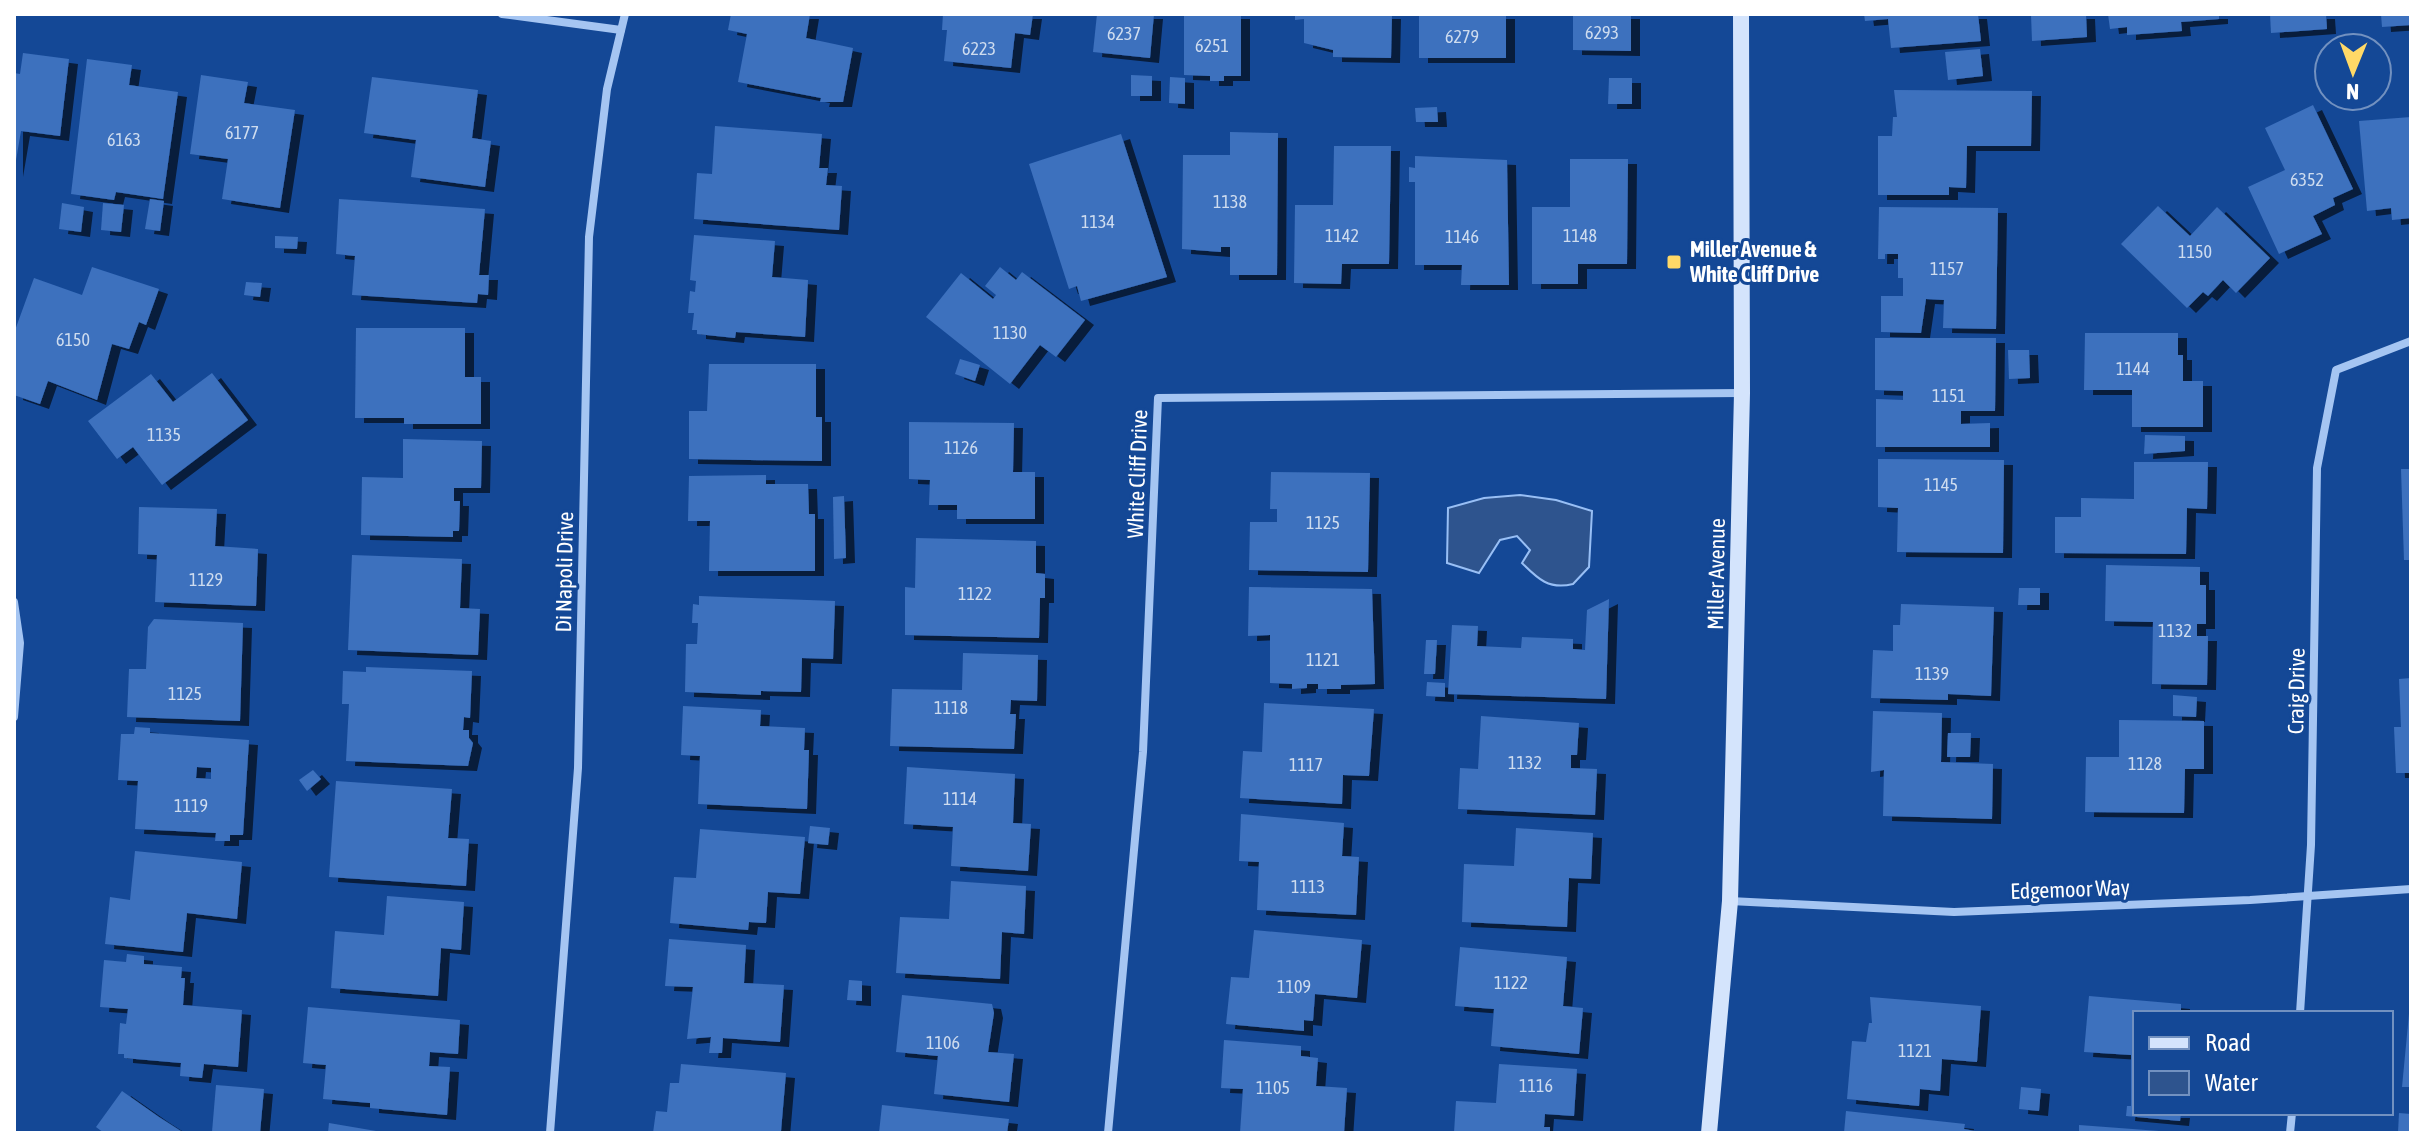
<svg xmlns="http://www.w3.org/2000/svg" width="2425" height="1147" font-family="'Asap Condensed',sans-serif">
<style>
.water{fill:#2e548e;stroke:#98bff5;stroke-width:2}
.building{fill:#3d71be;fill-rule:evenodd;filter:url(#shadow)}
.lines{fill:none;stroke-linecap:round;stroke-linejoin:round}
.street{stroke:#a5c5f2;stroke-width:8}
.secondary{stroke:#d4e4fc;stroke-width:16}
.poi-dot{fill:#ffd967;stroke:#144896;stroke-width:3}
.labels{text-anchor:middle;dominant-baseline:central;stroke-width:6;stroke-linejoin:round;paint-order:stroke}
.number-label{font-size:18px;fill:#cedcef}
.poi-label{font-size:22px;font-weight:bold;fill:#fff;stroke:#144896;text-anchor:start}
.street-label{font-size:22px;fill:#fff;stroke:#144896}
</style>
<defs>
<filter id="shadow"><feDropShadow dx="9" dy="5" stdDeviation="0" flood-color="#0009"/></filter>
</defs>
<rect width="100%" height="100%" fill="#144896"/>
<path class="water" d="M1520,495L1556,500L1592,511L1589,567L1573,584C1549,590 1538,579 1522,563L1530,550L1517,536L1500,540L1479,573L1447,563L1448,508L1484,498Z"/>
<g class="building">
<path d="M731,14H810L806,38L853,48L843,102H820L821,98L738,82L747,34L728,30Z"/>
<path d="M943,14H1033L1030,35L1015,33L1011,68L944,61L947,30H942Z"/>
<path d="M1097,14H1154L1150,58L1093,52Z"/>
<path d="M1184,14H1241V76H1224V81H1210V76L1184,75Z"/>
<path d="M1295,14H1392L1391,58L1333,57V50L1304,43V19L1295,20Z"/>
<rect x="1419" y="14" width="87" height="44"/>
<path d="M1573,14H1631V51L1573,50Z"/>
<path d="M1864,14H1978L1981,41L1891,48L1888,19L1865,21Z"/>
<path d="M2031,14H2086L2087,37L2032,41Z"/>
<path d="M2108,14H2219V19L2181,22L2182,31L2127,35V27L2110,29Z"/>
<path d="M2270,14H2326L2327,29L2271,33Z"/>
<path d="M2381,14H2411V25L2382,27Z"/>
<path d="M1980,49L1983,76L1948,80L1945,52Z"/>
<path d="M23,53L69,59L60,136L21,131L14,172V73L20,74Z"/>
<path d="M87,59L132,65L129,85L178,92L163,199L116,192L114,200L71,194Z"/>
<path d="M201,75L248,82L244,103L295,110L280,208L222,199L228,159L190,154Z"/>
<path d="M1131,75L1152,76V96H1131Z"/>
<path d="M372,77L478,90L472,138L491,141L485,187L411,177L416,140L364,133Z"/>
<path d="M1170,77L1185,78V104L1169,103Z"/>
<path d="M1609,78H1632V104H1608Z"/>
<path d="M1894,90L2032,91L2031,146H1967L1966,188L1949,187V195H1878V136H1892L1893,117H1897Z"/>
<path d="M2313,105L2353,189L2333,198L2335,205L2313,216L2322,234L2279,254L2248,187L2285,170L2265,128Z"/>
<path d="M1437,107L1438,122H1416L1415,108Z"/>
<path d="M2411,117V218L2392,220L2391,208L2367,211L2359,121Z"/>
<path d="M715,126L822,134L819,168H828L826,185L842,186L839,230L694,219L697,173L712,174Z"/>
<path d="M1230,132L1278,133L1277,275H1230V247H1221V252L1182,249L1183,155H1230Z"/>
<path d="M1121,134L1167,277L1081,301L1077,286L1069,289L1029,164Z"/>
<path d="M1334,146H1391L1389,264H1342L1341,284L1294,283L1295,205H1333Z"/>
<path d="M1415,156L1507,160L1509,285H1461L1462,265H1415V182H1409V167L1415,168Z"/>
<path d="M1570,159H1628L1627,264H1578V284H1532V207H1570Z"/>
<path d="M150,199L164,201L160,231L145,229Z"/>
<path d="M339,199L485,209L479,275H489L488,295L478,294L477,303L352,295L355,256L336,254Z"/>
<path d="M62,203L84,207L81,232L59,229Z"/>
<path d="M103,203L124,205L121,232L101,230Z"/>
<path d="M2158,206L2190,236L2217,207L2270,258L2236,293L2223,280L2208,296L2203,292L2187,308L2121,244Z"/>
<path d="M1879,207L1998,208L1996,329L1943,328L1944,300L1926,299L1921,333L1881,332V296H1903V278H1898V254H1885V259H1878Z"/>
<path d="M694,235L775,241L772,277L808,280L805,337L736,332L735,338L697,334V330H692L694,313H688L690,291L695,292L696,281L690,280Z"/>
<path d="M275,236L298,237L297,249L275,248Z"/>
<path d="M92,267L159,289L146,325L139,322L129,349L112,344L97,400L48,381L40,404L14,395V333L34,278L82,295Z"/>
<path d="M1000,267L1016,280L1022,272L1085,320L1056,357L1040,345L1010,384L926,317L961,273L993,299L996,295L985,286Z"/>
<path d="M246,282L262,283L260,297L244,295Z"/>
<path d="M356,328H465V377H481V424H404V418H355Z"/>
<path d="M2085,333H2178V355H2183V381H2203V427H2132V390H2084Z"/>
<path d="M1875,338H1996L1995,411H1961V424L1990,423V447H1876V399L1903,400V391L1875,390Z"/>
<path d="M2008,350H2029L2030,378L2009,379Z"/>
<path d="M960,359L980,365L975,381L955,374Z"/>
<path d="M709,364H816V417H822V461L689,459V411H707Z"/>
<path d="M212,373L248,420L162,485L133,447L117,459L88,421L151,374L173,402Z"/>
<path d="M909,422L1014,423L1013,472H1035V519H957V505H929L930,480L909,479Z"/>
<path d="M2145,435L2185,436V451L2144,454Z"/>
<path d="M403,439L482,441L481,488H454V501H460L459,531H453V537L361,535L362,477L403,478Z"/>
<path d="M1878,459L2004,460L2003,553L1897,552L1898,508L1878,507Z"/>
<path d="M2134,462H2208L2207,509L2187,508L2186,554L2055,553V517H2081V498L2134,499Z"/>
<path d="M2401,469H2411V560H2404Z"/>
<path d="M1271,472L1370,473L1368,572L1249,570L1250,522H1277V509H1270Z"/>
<path d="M766,475V484H808L809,514H815V571H709L710,521H688L689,476Z"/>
<path d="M844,496L846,558L834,559L833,497Z"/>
<path d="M139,507L217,509L215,546L258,549L256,606L155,602L157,555L138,554Z"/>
<path d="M916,538L1036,541V573L1045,574V598H1040L1039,638L905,635V587L915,588Z"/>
<path d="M352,555L462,559L460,608L480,609L478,655L348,650Z"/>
<path d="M2106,565L2200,567V585H2206V624H2197V636H2208L2207,685L2152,684L2153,622L2105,621Z"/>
<path d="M1249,587L1372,589L1375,684L1341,685V689H1318V684H1307V688L1292,689V684L1270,683V635L1248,636Z"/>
<path d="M2019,588H2040V605H2018Z"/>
<path d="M699,596L835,601L833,659L802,658L801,692L761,691V695L685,692L686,644H697L698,623H692L693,604L699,605Z"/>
<path d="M1609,599L1606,699L1448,694L1452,625L1478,626L1477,646L1521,648L1522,637L1573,639V649L1585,650L1587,610Z"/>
<path d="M1901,604L1994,607L1991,696L1948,694V700L1871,698L1873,650L1893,651V625H1900Z"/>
<path d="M154,619L243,623L240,721L127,717L129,669H146L148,627Z"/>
<path d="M1426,640H1437L1435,674H1424Z"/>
<path d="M963,653L1038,655L1037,701L1011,700L1010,714H1016L1014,749L890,746L892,689L962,690Z"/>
<path d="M366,667L472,671L470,718L464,717L463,730H469V738L473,743L468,766L346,761L349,704H342L343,671L366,672Z"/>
<path d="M2411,678V773H2396L2394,727H2401L2399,679Z"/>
<path d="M1427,682L1445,683V697L1426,696Z"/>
<path d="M2173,695L2197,697L2196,717L2173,716Z"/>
<path d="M1264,703L1374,709L1369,776L1343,775L1342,804L1240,798L1243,751L1262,752Z"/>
<path d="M683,706L761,710L760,726L805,728L804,750H809L807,809L698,804L700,756L681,755Z"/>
<path d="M1873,711L1942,713L1941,762L1993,764L1992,819L1883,816L1884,770L1871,772Z"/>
<path d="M1481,716L1579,723L1577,755H1571V768L1597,769L1595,815L1458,809L1460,768L1478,769Z"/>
<path d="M2119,720L2204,721V769H2185L2184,813L2085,812L2086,757H2119Z"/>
<path d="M135,727L150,728V733L249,740L243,835H230V841H215L216,833L135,829L138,781L118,780L121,734H134ZM197,767L211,768V779L196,778Z"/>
<path d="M1948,733H1971L1970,757H1947Z"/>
<path d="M907,767L1015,774L1013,823L1031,824L1028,871L951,866L953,827L904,824Z"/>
<path d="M313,770L321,779L307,791L299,780Z"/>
<path d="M336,781L452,789L448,838L469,839L466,886L329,877Z"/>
<path d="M1241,814L1344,823L1342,856L1359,857L1356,915L1257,910L1259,862L1239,861Z"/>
<path d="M810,826L830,828L828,845L808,843Z"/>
<path d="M1516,828L1593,833L1591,879L1569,878L1567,927L1462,922L1464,864L1514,866Z"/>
<path d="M700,829L805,837L800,894L768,892L766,923L749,922L748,930L670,923L674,877L696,878Z"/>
<path d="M135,851L242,862L237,919L187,913L183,952L105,944L110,897L130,900Z"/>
<path d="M951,881L1026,886L1024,934L1002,932L1000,979L896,973L900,917L949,919Z"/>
<path d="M387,896L464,902L461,950L441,948L438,996L331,988L335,931L384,935Z"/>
<path d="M1254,930L1362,940L1357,998L1315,994L1313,1021L1304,1020V1031L1226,1024L1231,977L1249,978Z"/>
<path d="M669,939L746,945L744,983L784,985L780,1042L723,1038L722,1053H709L711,1037L687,1039L693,987L665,986Z"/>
<path d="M1460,947L1567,957L1563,1006L1583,1008L1579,1054L1491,1046L1494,1009L1455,1006Z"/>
<path d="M127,954L144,956V964L182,967L181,978H185L183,1005L242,1010L238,1067L204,1064L202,1078L180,1076L181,1063L124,1058V1054H118L120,1023L126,1024L128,1009L100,1007L104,960L126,962Z"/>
<path d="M849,980L862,981V1001L847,1000Z"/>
<path d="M902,995L992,1004L994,1013L988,1052L1014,1054L1009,1102L934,1094L938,1056L896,1052Z"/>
<path d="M2089,996L2181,1004V1013H2135V1113H2181L2180,1121L2126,1116L2127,1106H2131V1055L2084,1052Z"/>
<path d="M1870,997L1981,1006L1977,1062L1942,1059L1940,1091L1920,1089L1919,1106L1847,1099L1852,1041L1866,1042L1869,1023H1872Z"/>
<path d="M308,1007L460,1020L458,1054L430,1052L429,1066L450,1067L447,1115L370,1108V1103L323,1099L326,1065L303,1063Z"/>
<path d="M2409,1014H2411V1087H2402Z"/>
<path d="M1224,1040L1301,1046V1056L1318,1058L1316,1086L1347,1088L1344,1133H1240L1243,1089L1221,1088Z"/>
<path d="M681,1064L786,1073L781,1131L653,1133L656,1111L667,1112L670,1083H679Z"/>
<path d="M1499,1064L1577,1069L1574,1116L1545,1114L1544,1127H1550V1133H1454L1456,1101L1496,1103Z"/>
<path d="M216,1085L264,1089L260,1133L212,1132Z"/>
<path d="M2021,1087L2041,1089L2039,1111L2019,1109Z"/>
<path d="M122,1091L159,1117L184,1133H104L96,1127Z"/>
<path d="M882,1105L1009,1119L1007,1133H879Z"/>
<path d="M1846,1111L1965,1124L1964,1129L1986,1133H1844Z"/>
<path d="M2399,1113L2411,1114V1133H2398Z"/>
<path d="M329,1123L376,1131V1133H328Z"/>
<path d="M2079,1125L2159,1131V1133H2079Z"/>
</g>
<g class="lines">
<g class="street">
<path d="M502,14L621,30"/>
<path d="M14,602L20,643L14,717"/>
<path d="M1730,901L1954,912L2250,900L2411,889"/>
<path d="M2300,1013L2311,845L2317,468L2336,370L2411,341"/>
<path d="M550,1133L578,768L589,237L607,89L625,14"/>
<path d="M1108,1133L1143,752L1158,398L1742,393"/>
<path d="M2290,1133L2292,1113"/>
</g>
<path class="secondary" d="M1709,1133L1730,901L1742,393L1741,14"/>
</g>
<rect class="poi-dot" x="1666" y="254" width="16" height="16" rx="4"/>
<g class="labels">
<g class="number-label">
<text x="1602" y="32">6293</text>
<text x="1124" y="33">6237</text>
<text x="1462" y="36">6279</text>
<text x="1212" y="45">6251</text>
<text x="979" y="48">6223</text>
<text x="242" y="132">6177</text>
<text x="124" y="139">6163</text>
<text x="2307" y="179">6352</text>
<text x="1230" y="201">1138</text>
<text x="1098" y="221">1134</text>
<text x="1342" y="235">1142</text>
<text x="1580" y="235">1148</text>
<text x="1462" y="236">1146</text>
<text x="2195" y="251">1150</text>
<text x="1947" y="268">1157</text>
<text x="1010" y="332">1130</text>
<text x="73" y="339">6150</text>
<text x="2133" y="368">1144</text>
<text x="1949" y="395">1151</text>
<text x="164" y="434">1135</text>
<text x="961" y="447">1126</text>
<text x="1941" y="484">1145</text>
<text x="1323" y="522">1125</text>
<text x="206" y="579">1129</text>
<text x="975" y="593">1122</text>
<text x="2175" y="630">1132</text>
<text x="1323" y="659">1121</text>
<text x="1932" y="673">1139</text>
<text x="185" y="693">1125</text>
<text x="951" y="707">1118</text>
<text x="1525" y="762">1132</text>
<text x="2145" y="763">1128</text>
<text x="1306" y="764">1117</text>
<text x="960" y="798">1114</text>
<text x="191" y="805">1119</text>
<text x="1308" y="886">1113</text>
<text x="1511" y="982">1122</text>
<text x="1294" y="986">1109</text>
<text x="943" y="1042">1106</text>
<text x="1915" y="1050">1121</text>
<text x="1536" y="1085">1116</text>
<text x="1273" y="1087">1105</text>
</g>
<g class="poi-label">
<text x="1690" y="249">Miller Avenue &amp;<tspan x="1690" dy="25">White Cliff Drive</tspan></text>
</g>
<g class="street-label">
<text transform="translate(1137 474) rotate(-88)">White Cliff Drive</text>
<text transform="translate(564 572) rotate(-89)">Di Napoli Drive</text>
<text transform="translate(1716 574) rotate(-89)">Miller Avenue</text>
<text transform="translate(2296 691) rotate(-89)">Craig Drive</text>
<text transform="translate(2070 889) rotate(-2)">Edgemoor Way</text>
</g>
</g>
<rect width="2425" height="1147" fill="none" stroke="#ffffff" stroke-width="32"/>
<rect x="2133" y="1011" width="260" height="104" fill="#144896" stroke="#7291c0" stroke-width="2"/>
<rect x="2149" y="1037" width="40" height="12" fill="#d4e4fc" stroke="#7291c0" stroke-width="2"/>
<text x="2205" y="1051" font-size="24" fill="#ffffff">Road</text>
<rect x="2149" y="1071" width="40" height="24" fill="#2e548e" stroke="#7291c0" stroke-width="2"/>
<text x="2205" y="1091" font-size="24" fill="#ffffff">Water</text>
<g transform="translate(2353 72) rotate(181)"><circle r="38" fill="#144896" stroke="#7291c0" stroke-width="2"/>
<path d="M0-6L14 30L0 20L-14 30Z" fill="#ffd967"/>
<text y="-12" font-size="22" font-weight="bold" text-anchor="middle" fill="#ffffff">N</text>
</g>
</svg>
